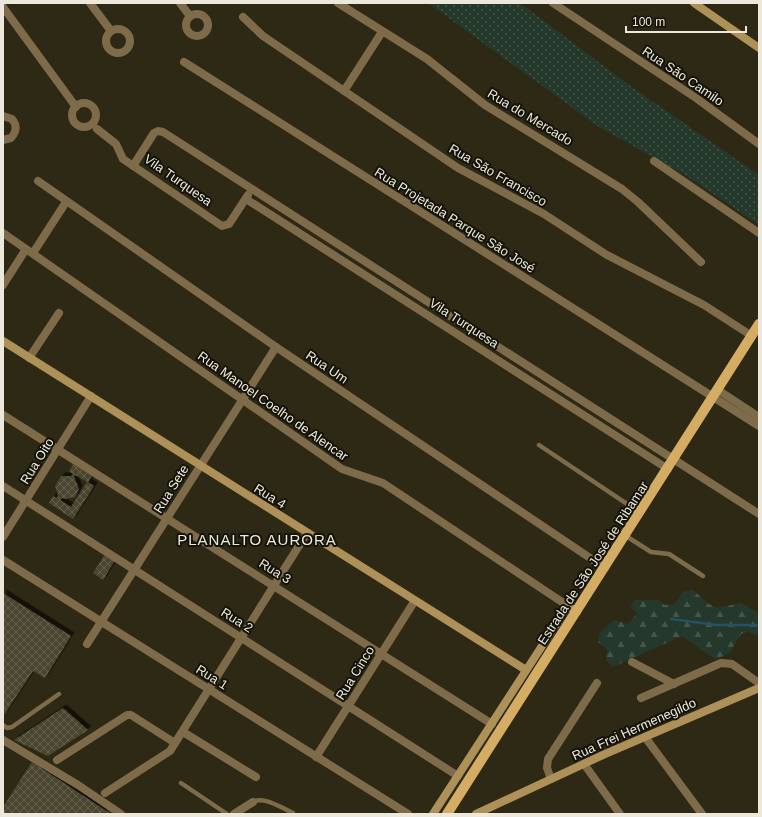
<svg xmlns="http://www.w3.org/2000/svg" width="762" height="817" font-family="Helvetica,sans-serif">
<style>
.grass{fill:url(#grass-dots)}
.forest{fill:url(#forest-firs)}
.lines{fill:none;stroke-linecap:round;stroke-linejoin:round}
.stream{stroke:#245165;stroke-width:2.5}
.building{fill:url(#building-cross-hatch);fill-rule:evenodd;filter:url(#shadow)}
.lane{stroke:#7e6b4a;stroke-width:4.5}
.street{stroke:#7e6b4a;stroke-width:8}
.secondary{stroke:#ae9059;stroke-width:8}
.primary{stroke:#d4ac64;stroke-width:10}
.labels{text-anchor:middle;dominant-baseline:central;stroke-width:4;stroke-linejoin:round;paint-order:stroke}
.street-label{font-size:13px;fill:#ece9dc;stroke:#141209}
.quarter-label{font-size:15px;letter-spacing:1px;fill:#ece9dc;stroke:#141209}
</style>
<defs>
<pattern id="grass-dots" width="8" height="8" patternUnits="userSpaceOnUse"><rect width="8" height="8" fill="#24392b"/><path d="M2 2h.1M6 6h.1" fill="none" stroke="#445649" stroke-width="1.8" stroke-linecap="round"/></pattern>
<pattern id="forest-firs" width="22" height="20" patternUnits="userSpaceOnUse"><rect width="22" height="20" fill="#24392b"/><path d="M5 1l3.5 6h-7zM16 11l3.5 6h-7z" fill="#445649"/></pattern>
<pattern id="building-cross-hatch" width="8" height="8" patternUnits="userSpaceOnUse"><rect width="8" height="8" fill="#4a452f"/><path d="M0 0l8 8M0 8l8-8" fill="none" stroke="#64604d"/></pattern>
<filter id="shadow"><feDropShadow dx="3.5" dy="-3.5" stdDeviation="0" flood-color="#0009"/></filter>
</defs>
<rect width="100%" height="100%" fill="#2e2915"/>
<path class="grass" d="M428,3H519L527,8L629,85L759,175V225L690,178L599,127Z"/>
<path class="forest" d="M693,590L709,604L717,608L741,603L759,613V637L748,632L741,634L729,654L715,659L682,636L613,667L606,660L607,649L598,642L600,632L614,620L628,624L637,613L630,607L635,600H658L665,605L674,604L684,591Z"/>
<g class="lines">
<path class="stream" d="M671,619L717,625H759"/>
</g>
<g class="building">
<path d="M73,464L92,476L88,482L94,486L73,519L49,503L53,496L57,498L58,495L55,486L61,476H71L73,474L69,471ZM75,475L87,482L71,507L60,500L62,498L65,499L75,497L79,489L74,477Z"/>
<path d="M105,554L115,560L103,580L93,573Z"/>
<path d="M3,593L71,636L45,678L33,671L4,715L3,714Z"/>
<path d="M63,708L88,730L48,756L14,740Z"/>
<path d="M32,762L111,814H3V807Z"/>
</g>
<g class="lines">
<g class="lane">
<path d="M539,445L639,512"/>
<path d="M626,536L651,552L669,554L703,576"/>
<path d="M3,725L7,728L12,727L59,694"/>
<path d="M181,783L227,814"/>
<path d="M253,802C264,796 282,808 293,813"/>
</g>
<g class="street">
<path d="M90,3L111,31"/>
<path d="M180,3L190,16"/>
<path d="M338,3L427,59L485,105L622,189L638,202L701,262"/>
<path d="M553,3L696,98L759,144"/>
<path d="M3,7L76,107"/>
<circle cx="197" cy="25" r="11"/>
<path d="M243,17L263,36L458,168L544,214L607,255L704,305L752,336"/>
<circle cx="118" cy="41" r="12"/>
<path d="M184,62L759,426"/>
<path d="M344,91L382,32"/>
<circle cx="84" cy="115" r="12"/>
<path d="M3,116L12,119C17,125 17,131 11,138L3,140"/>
<path d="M97,129L116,144L123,159L222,226L229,224L248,195"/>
<path d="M654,161L759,233"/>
<path d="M133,166L154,133L158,131L163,132L759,514"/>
<path d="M38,181L276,347L605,568"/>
<path d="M246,199L668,469"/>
<path d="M3,233L342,469L383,483L568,606"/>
<path d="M33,253L66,202"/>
<path d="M3,285L26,249"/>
<path d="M29,358L59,313"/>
<path d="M718,390L759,417"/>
<path d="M3,415L492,724"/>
<path d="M3,486L458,776"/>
<path d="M3,537L91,396"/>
<path d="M3,560L408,814"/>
<path d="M87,644L276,347"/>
<path d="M632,662L674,684"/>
<path d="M641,698L721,663L732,664L759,683"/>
<path d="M183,732L256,777"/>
<path d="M645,737L702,814"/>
<path d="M3,740L78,785L121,814"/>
<path d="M316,757L414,602"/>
<path d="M57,760L127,715H131L175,743"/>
<path d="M584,764L620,814"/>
<path d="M551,779L547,768L548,759L597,683"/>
<path d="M105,793L170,751L307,533"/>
<path d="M234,814L253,802"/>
</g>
<g class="secondary">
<path d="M694,3L759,48"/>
<path d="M3,341L526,670"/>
<path d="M433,814L568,606L577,612"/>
<path d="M476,814L605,754L759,688"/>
</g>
<path class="primary" d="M447,814L759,324"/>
</g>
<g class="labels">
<g class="street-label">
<text transform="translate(683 76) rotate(34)">Rua São Camilo</text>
<text transform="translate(530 117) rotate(31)">Rua do Mercado</text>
<text transform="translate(498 175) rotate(30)">Rua São Francisco</text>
<text transform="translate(178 180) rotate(35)">Vila Turquesa</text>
<text transform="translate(455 220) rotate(32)">Rua Projetada Parque São José</text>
<text transform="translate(464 323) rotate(33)">Vila Turquesa</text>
<text transform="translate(327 367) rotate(34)">Rua Um</text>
<text transform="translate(273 406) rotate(35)">Rua Manoel Coelho de Alencar</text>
<text transform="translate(37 461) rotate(-58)">Rua Oito</text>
<text transform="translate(171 489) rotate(-58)">Rua Sete</text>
<text transform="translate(270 496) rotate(32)">Rua 4</text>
<text transform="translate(593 563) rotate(-57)">Estrada de São José de Ribamar</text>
<text transform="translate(275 571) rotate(32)">Rua 3</text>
<text transform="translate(237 620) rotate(32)">Rua 2</text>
<text transform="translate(355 673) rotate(-58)">Rua Cinco</text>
<text transform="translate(212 677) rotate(32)">Rua 1</text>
<text transform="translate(634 729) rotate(-24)">Rua Frei Hermenegildo</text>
</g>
<g class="quarter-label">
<text x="257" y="539">PLANALTO AURORA</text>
</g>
</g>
<rect width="762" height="817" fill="none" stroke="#ece9dc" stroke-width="8"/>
<path d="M626 26v6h120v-6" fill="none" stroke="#ece9dc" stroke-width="2"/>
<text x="632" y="26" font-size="12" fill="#ece9dc" stroke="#141209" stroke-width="3" paint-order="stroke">100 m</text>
</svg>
